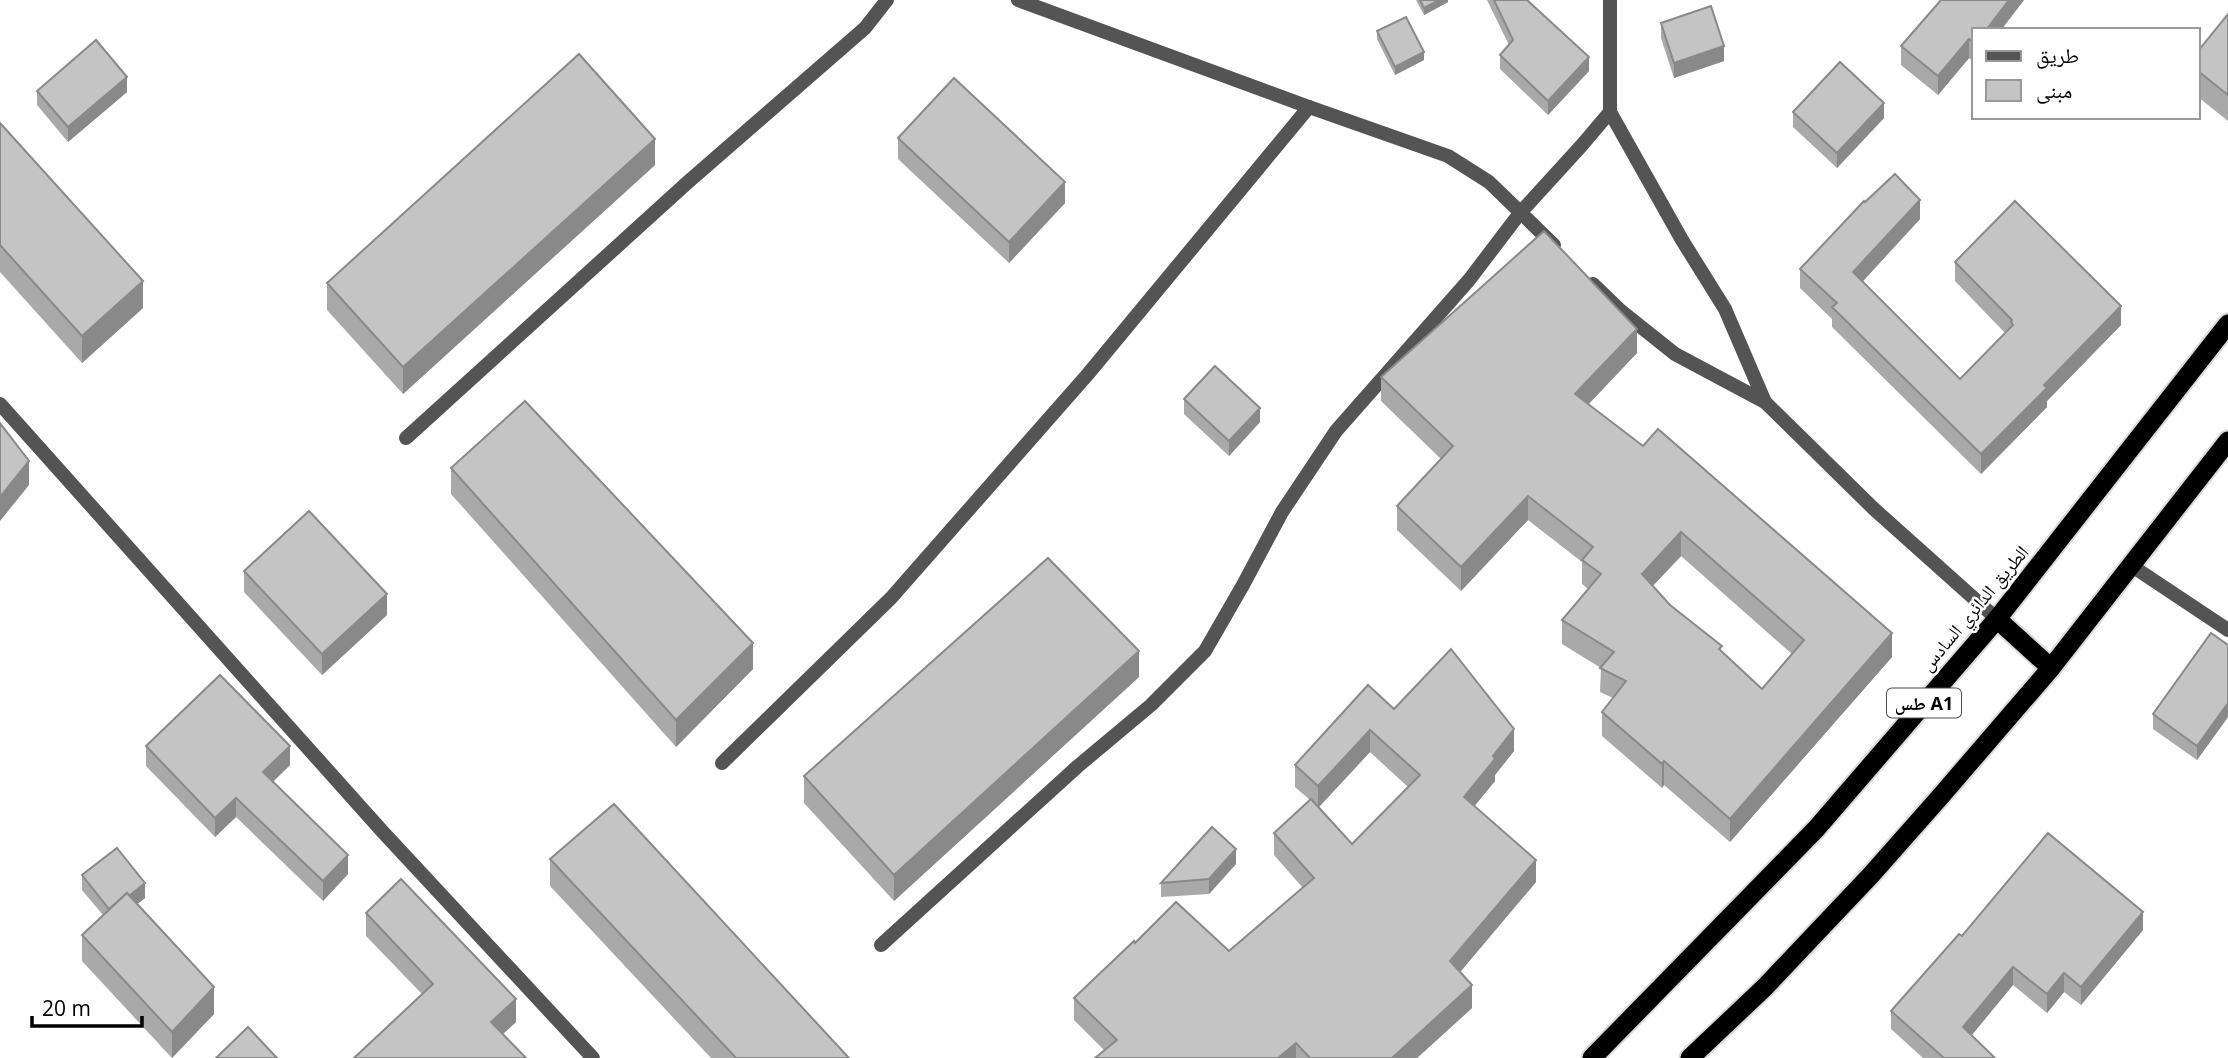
<svg xmlns="http://www.w3.org/2000/svg" width="2228" height="1058" font-family="'Open Sans','Noto Naskh Arabic',sans-serif">
<style>
.lines{fill:none;stroke-linecap:round;stroke-linejoin:round}
.trunk-casing{stroke:#dbdbdb;stroke-width:23}
.service{stroke:#545454;stroke-width:14}
.minor{stroke:#545454;stroke-width:14}
.trunk{stroke:#000;stroke-width:19}
.wall{fill:#a9a9a9;fill-rule:evenodd}
.shaded-wall{fill:#898989}
.building{fill:#c4c4c4;stroke:#898989;stroke-width:2;fill-rule:evenodd}
.labels{text-anchor:middle;dominant-baseline:central;stroke-width:5;stroke-linejoin:round;paint-order:stroke}
.shield{fill:#fff;stroke:#4c4c4c;stroke-width:2}
.shield-label{font-size:18px;font-weight:bold;fill:#000}
.street-label{font-size:19px;fill:#000;stroke:#fff}
</style>
<rect width="100%" height="100%" fill="#fff"/>
<g class="lines">
<g class="trunk-casing">
<g id="trunk">
<path d="M1997,619L2051,668"/>
<path d="M1592,1058L1816,829L1997,619L2228,324"/>
<path d="M1690,1058L1765,987L1871,875L1940,797L2051,668L2228,441"/>
</g>
</g>
<g class="service">
<path d="M1018,0L1309,107L1448,156L1489,182L1554,245"/>
<path d="M1610,0V112L1682,240L1725,309L1765,402"/>
<path d="M1593,284L1621,311L1675,354L1765,402L1874,509L1997,619"/>
<path d="M406,438L688,182L865,28L887,0"/>
<path d="M722,763L891,598L1088,374L1309,107"/>
<path d="M881,945L1078,766L1151,705L1205,651L1243,585L1282,512L1336,431L1469,280L1520,213L1582,145L1610,112"/>
</g>
<g class="minor">
<path d="M0,404L382,831L593,1058"/>
<path d="M2132,566L2228,630"/>
</g>
<use href="#trunk" class="trunk"/>
</g>
<g class="wall">
<path d="M1416,0H1448V2L1424,15Z"/>
<path d="M1487,0H1527L1589,71L1548,115L1500,69V55L1509,45Z"/>
<path d="M2024,0L2001,30H1974V62L1969,58L1938,95L1901,65V46Z"/>
<path d="M2228,14V121L2198,97V51Z"/>
<path d="M1661,23L1724,61L1674,78L1661,38Z"/>
<path d="M1377,31L1424,60L1395,75L1377,39Z"/>
<path d="M37,91L127,92L68,142L37,105Z"/>
<path d="M1793,112L1884,118L1837,168L1793,127Z"/>
<path d="M0,123L143,308L82,363L0,272Z"/>
<path d="M898,138L1065,203L1009,263L898,159Z"/>
<path d="M655,165L403,394L327,310V283Z"/>
<path d="M1865,202L1920,219L1862,282L1960,379L2005,333L1955,281V262L2121,325L2047,401V407L1981,474L1832,327V319L1800,288V269Z"/>
<path d="M1637,353L1588,405L1892,657L1730,842L1664,785L1662,788L1602,736V712L1613,698L1600,692L1601,668L1562,644V620L1588,589L1582,584V562L1528,520L1461,591L1397,530V506L1441,459L1381,401V377ZM1681,556L1792,654L1762,689L1670,605L1653,586Z"/>
<path d="M1184,399L1260,422L1229,456L1184,414Z"/>
<path d="M451,468L753,669L676,747L451,494Z"/>
<path d="M244,571L387,615L322,675L244,592Z"/>
<path d="M2228,645V717L2197,760L2153,729V714Z"/>
<path d="M1139,677L894,901L804,803V776Z"/>
<path d="M1394,709L1514,751L1495,775V781L1474,806L1536,882L1460,972L1472,1008L1417,1058H1095L1104,1050L1074,1020V998L1135,943L1229,951L1303,888L1274,855V833L1310,800L1295,787V765ZM1370,752L1408,787L1352,844L1319,807Z"/>
<path d="M146,746L290,765L273,782L348,874L323,901L236,817L215,837L146,766Z"/>
<path d="M550,859L849,1058H711L550,886Z"/>
<path d="M1236,864L1209,894L1161,897V883Z"/>
<path d="M82,875L145,898L137,904L214,1014L172,1058L82,961V935L103,915L82,890Z"/>
<path d="M366,913L516,1022L503,1034L422,994L366,936Z"/>
<path d="M2143,930L2081,1005L2064,992L2047,1013L2013,985L1971,1035L1995,1058H1923L1891,1029V1011L1962,936Z"/>
</g>
<g class="shaded-wall">
<path d="M1439,0H1448V2L1424,15V8Z"/>
<path d="M2009,0H2024L2001,30H1986Z"/>
<path d="M1969,39V58L1938,95V76Z"/>
<path d="M1724,46V61L1674,78V63Z"/>
<path d="M1424,52V60L1395,75V67Z"/>
<path d="M1589,57V71L1548,115V101Z"/>
<path d="M127,77V92L68,142V127Z"/>
<path d="M1884,103V118L1837,168V153Z"/>
<path d="M655,139V165L403,394V367Z"/>
<path d="M1065,182V203L1009,263V242Z"/>
<path d="M1920,200V219L1853,292V272Z"/>
<path d="M143,281V308L82,363V336Z"/>
<path d="M2121,306V325L2047,401V407L1981,474V454L2044,385Z"/>
<path d="M1637,329V353L1575,418V394Z"/>
<path d="M1260,408V422L1229,456V441Z"/>
<path d="M29,461V485L0,521V497Z"/>
<path d="M1528,496V520L1461,591V567Z"/>
<path d="M1681,532V556L1642,597V574Z"/>
<path d="M387,594V615L322,675V654Z"/>
<path d="M1892,633V657L1730,842V819Z"/>
<path d="M753,643V669L676,747V720Z"/>
<path d="M1139,651V677L894,901V875Z"/>
<path d="M2228,703V717L2197,760V746Z"/>
<path d="M1514,729V751L1495,775V781L1464,819V797L1493,756Z"/>
<path d="M1370,730V752L1318,808V786Z"/>
<path d="M290,746V765L263,791V772Z"/>
<path d="M1664,761V785L1662,788V764Z"/>
<path d="M236,798V817L215,837V818Z"/>
<path d="M1236,849V864L1209,894V879Z"/>
<path d="M348,855V874L323,901V881Z"/>
<path d="M1536,860V882L1450,984V961Z"/>
<path d="M145,883V898L111,925V911Z"/>
<path d="M2143,912V930L2081,1005V987Z"/>
<path d="M2013,967V985L1963,1046V1027Z"/>
<path d="M2064,973V992L2047,1013V994Z"/>
<path d="M1472,985V1008L1417,1058H1392Z"/>
<path d="M214,987V1014L172,1058V1032Z"/>
<path d="M516,999V1022L491,1045V1022Z"/>
<path d="M1296,1043V1058H1278Z"/>
</g>
<g class="building">
<path d="M1420,0H1439L1424,8Z"/>
<path d="M1494,0H1527L1589,57L1548,101L1500,55L1513,40Z"/>
<path d="M1941,0H2009L1986,30H1974V43L1969,39L1938,76L1901,46Z"/>
<path d="M1711,6L1724,46L1674,63L1661,23Z"/>
<path d="M2228,14V95L2198,71V51Z"/>
<path d="M1406,17L1424,52L1395,67L1377,31Z"/>
<path d="M96,40L127,77L68,127L37,91Z"/>
<path d="M579,54L655,139L403,367L327,283Z"/>
<path d="M1840,62L1884,103L1837,153L1793,112Z"/>
<path d="M954,78L1065,182L1009,242L898,138Z"/>
<path d="M0,123L143,281L82,336L0,245Z"/>
<path d="M1895,174L1920,200L1853,272L1960,379L2013,325L2011,322L2012,320L1955,262L2015,201L2121,306L2044,385L2047,388L1981,454L1832,307L1837,303L1800,269L1864,201L1865,202Z"/>
<path d="M1544,231L1637,329L1575,394L1643,446L1658,429L1892,633L1730,819L1664,761L1662,764L1602,712L1626,681L1600,668L1614,652L1562,620L1601,574L1582,560L1593,547L1528,496L1461,567L1397,506L1453,446L1381,377ZM1681,532L1804,640L1762,689L1719,649L1722,646L1670,605L1642,574Z"/>
<path d="M1215,366L1260,408L1229,441L1184,399Z"/>
<path d="M525,401L753,643L676,720L451,468Z"/>
<path d="M0,423L29,461L0,497Z"/>
<path d="M309,511L387,594L322,654L244,571Z"/>
<path d="M1048,558L1139,651L894,875L804,776Z"/>
<path d="M2211,633L2228,645V703L2197,746L2153,714Z"/>
<path d="M1451,649L1514,729L1493,756L1495,759L1464,797L1536,860L1450,961L1472,985L1392,1058H1310L1296,1043L1278,1058H1095L1117,1040L1074,998L1134,941L1135,943L1176,902L1229,951L1314,878L1274,833L1311,799L1352,844L1420,775L1370,730L1318,786L1295,765L1368,685L1394,709Z"/>
<path d="M220,675L290,746L263,772L348,855L323,881L236,798L215,818L146,746Z"/>
<path d="M614,804L849,1058H736L550,859Z"/>
<path d="M1212,827L1236,849L1209,879L1161,883Z"/>
<path d="M2048,833L2143,912L2081,987L2064,973L2047,994L2013,967L1963,1027L1995,1058H1944L1891,1011L1959,934L1962,936Z"/>
<path d="M117,848L145,883L129,896L127,893L109,909L82,875Z"/>
<path d="M401,879L516,999L491,1022L526,1058H354L433,984L366,913Z"/>
<path d="M127,893L214,987L172,1032L82,935Z"/>
<path d="M248,1027L277,1058H216Z"/>
</g>
<g class="labels">
<rect class="shield" x="1887" y="688.5" width="74" height="29" rx="5"/>
<g class="shield-label">
<text x="1924" y="703">طس A1</text>
</g>
<g class="street-label">
<text transform="translate(1974 608) rotate(-50)">الطريق الدائري السادس</text>
</g>
</g>
<rect x="1972" y="28" width="228" height="91" fill="#ffffff" stroke="#999999" stroke-width="2"/>
<rect x="1986" y="51" width="35" height="10" fill="#545454" stroke="#999999" stroke-width="2"/>
<text x="2036" y="63" font-size="21" fill="#000000">طريق</text>
<rect x="1986" y="80" width="35" height="21" fill="#c4c4c4" stroke="#999999" stroke-width="2"/>
<text x="2036" y="98" font-size="21" fill="#000000">مبنى</text>
<path d="M32 1016v10h110v-10" fill="none" stroke="#000000" stroke-width="3.5"/>
<text x="42" y="1016" font-size="21" fill="#000000" stroke="#ffffff" stroke-width="5" paint-order="stroke">20 m</text>
</svg>
